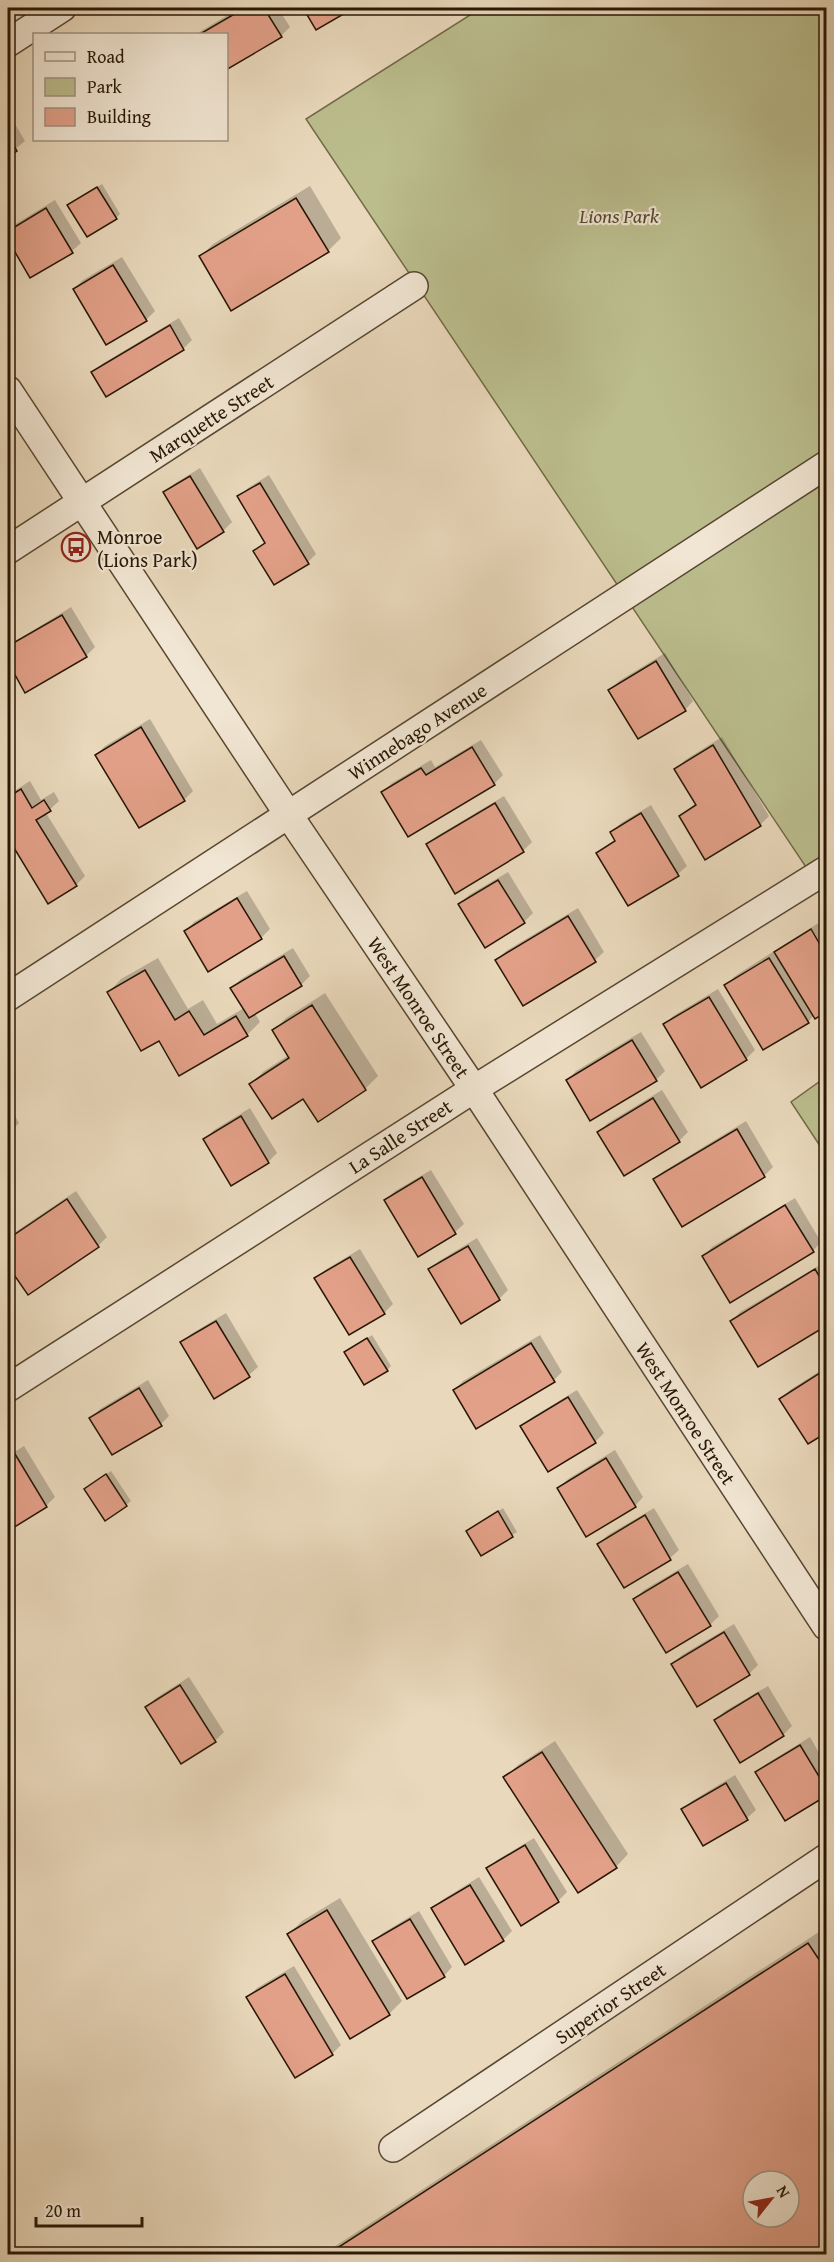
<svg xmlns="http://www.w3.org/2000/svg" width="834" height="2262" font-family="'Gentium Book Plus',serif">
<style>
.green{fill:#bbbd8d;stroke:#726a49;stroke-width:1.5}
.shadow{fill:#0003;fill-rule:evenodd}
.building{fill:#e2a088;stroke:#281705;stroke-width:1.5;fill-rule:evenodd}
.lines{fill:none;stroke-linecap:round;stroke-linejoin:round}
.minor-casing{stroke:#584732;stroke-width:30}
.minor{stroke:#f1e6d3;stroke-width:27}
.labels{text-anchor:middle;dominant-baseline:central;stroke-width:4.5;stroke-linejoin:round;paint-order:stroke}
.park-label{font-size:20px;font-style:italic;fill:#54492e;stroke:#f1e6d3}
.street-label{font-size:20px;fill:#281705;stroke:#f1e6d3}
.poi-label{font-size:20px;fill:#281705;stroke:#f1e6d3;text-anchor:start}
</style>
<rect width="100%" height="100%" fill="#e9d8bb"/>
<filter id="stains"><feTurbulence type="fractalNoise" baseFrequency=".00333" numOctaves="4"/><feColorMatrix values="0 0 0 0 .2 0 0 0 0 .09 0 0 0 0 .02 0 0 0 .5 -.17"/></filter>
<radialGradient id="worn" r=".72"><stop offset=".6" stop-color="#630" stop-opacity="0"/><stop offset="1" stop-color="#630" stop-opacity=".3"/></radialGradient>
<g class="green">
<path d="M481,8H826V897L306,119Z"/>
<path d="M826,1077V1155L791,1102Z"/>
</g>
<g class="shadow">
<path d="M237,8H278L290,27L281,36L196,34L238,9Z"/>
<path d="M305,8H351L317,28Z"/>
<path d="M8,112L25,141L8,155Z"/>
<path d="M102,184L120,214L116,218L69,205Z"/>
<path d="M310,186L341,238L328,251L200,257L213,244Z"/>
<path d="M55,200L81,243L72,251L31,276L8,238V231L14,225Z"/>
<path d="M122,257L155,311L146,320L74,289L83,280Z"/>
<path d="M179,318L192,340L183,349L106,395L93,373L102,364Z"/>
<path d="M200,468L232,522L223,531L165,492L174,484Z"/>
<path d="M269,475L316,554L308,562L255,551L266,541L239,497L248,488Z"/>
<path d="M71,607L95,647L86,656L25,691L8,659V646Z"/>
<path d="M665,653L693,701L685,710L610,690L619,681Z"/>
<path d="M150,719L193,791L184,800L96,755L105,746Z"/>
<path d="M722,737L769,816L760,825L706,858L680,816L696,803L676,769L685,760Z"/>
<path d="M481,740L503,775L494,784L383,792L392,783L431,760L435,767Z"/>
<path d="M30,781L41,800L54,792L59,801L46,813L85,876L76,885L48,902L8,835V795Z"/>
<path d="M504,796L532,842L523,851L428,844L437,836Z"/>
<path d="M651,805L687,866L678,874L597,853L616,839L612,832L621,823Z"/>
<path d="M508,872L533,913L524,922L460,904L469,895Z"/>
<path d="M247,891L270,929L261,938L186,931L194,922Z"/>
<path d="M578,908L604,952L595,960L523,1004L497,960L506,951Z"/>
<path d="M820,922L826,932V1010L815,1017L814,1015L808,1022L726,985L735,976Z"/>
<path d="M293,948L310,976L301,985L255,1013L260,1022L247,1035L180,1074L159,1039L109,992L121,979L158,958L188,1009L203,1000L217,1024L244,1008L232,988L241,979Z"/>
<path d="M718,989L755,1050L746,1059L665,1025L673,1016Z"/>
<path d="M325,993L378,1076L365,1089L318,1120L303,1097L251,1084L264,1071L289,1055L274,1031L286,1018Z"/>
<path d="M641,1032L665,1071L656,1080H568L576,1071Z"/>
<path d="M662,1090L688,1132L679,1141L599,1132L608,1123Z"/>
<path d="M8,1104L19,1123L8,1134Z"/>
<path d="M250,1108L277,1153L268,1162L232,1184L205,1139L214,1130Z"/>
<path d="M746,1121L773,1167L764,1176L682,1225L655,1179L664,1171Z"/>
<path d="M431,1170L464,1224L455,1232L386,1200L395,1191Z"/>
<path d="M76,1191L107,1237L98,1246L28,1293L8,1263V1237Z"/>
<path d="M795,1198L821,1242L813,1251L704,1256L712,1247Z"/>
<path d="M477,1238L508,1290L499,1299L430,1270L439,1261Z"/>
<path d="M360,1249L393,1304L384,1313L316,1278L325,1270Z"/>
<path d="M825,1262L826,1265V1324L758,1365L732,1321L740,1312Z"/>
<path d="M226,1313L258,1367L249,1375L214,1396L182,1343L191,1334Z"/>
<path d="M372,1335L391,1366L387,1370L350,1349Z"/>
<path d="M540,1335L562,1372L554,1380L454,1390L463,1381Z"/>
<path d="M826,1367V1431L809,1442L781,1399L790,1390Z"/>
<path d="M148,1380L169,1416L161,1424L91,1418L100,1409Z"/>
<path d="M577,1390L604,1433L595,1442L522,1426L531,1418Z"/>
<path d="M24,1446L55,1497L46,1506L8,1529V1456Z"/>
<path d="M615,1450L643,1497L635,1506L559,1488L568,1479Z"/>
<path d="M111,1471L131,1501L126,1505L85,1489Z"/>
<path d="M503,1508L517,1532L482,1554L468,1531Z"/>
<path d="M654,1508L679,1550L670,1558L625,1586L599,1544L608,1535Z"/>
<path d="M688,1564L719,1616L710,1625L635,1599L644,1590Z"/>
<path d="M734,1624L758,1665L749,1674L673,1664L682,1655Z"/>
<path d="M189,1677L224,1732L215,1741L147,1707L156,1698Z"/>
<path d="M768,1686L792,1726L783,1735L716,1720L725,1711Z"/>
<path d="M810,1737L826,1765V1794L785,1819L757,1772L766,1764Z"/>
<path d="M555,1741L628,1854L616,1867L505,1777L518,1765Z"/>
<path d="M735,1775L756,1810L747,1818L704,1844L683,1810L692,1801Z"/>
<path d="M534,1838L567,1892L558,1901L488,1869L497,1860Z"/>
<path d="M479,1877L512,1931L503,1940L433,1909L442,1900Z"/>
<path d="M340,1898L402,2001L389,2014L289,1934L302,1921Z"/>
<path d="M419,1911L452,1967L444,1976L374,1941L383,1933Z"/>
<path d="M825,1928L826,2254H322H323ZM753,2181H789V2217H753Z"/>
<path d="M294,1966L341,2045L332,2054L295,2076L248,1997L257,1988Z"/>
</g>
<g class="building">
<path d="M235,8H264L282,37L226,70V34H200L238,12Z"/>
<path d="M303,8H354L316,30Z"/>
<path d="M8,135L17,151L8,157Z"/>
<path d="M97,187L117,219L87,237L67,205Z"/>
<path d="M296,198L329,252L231,311L199,256Z"/>
<path d="M46,208L73,253L30,278L8,240V231Z"/>
<path d="M113,265L147,321L106,345L73,289Z"/>
<path d="M170,325L184,350L106,397L91,372Z"/>
<path d="M190,476L224,532L197,549L163,492Z"/>
<path d="M260,483L309,564L274,585L253,551L265,543L237,496Z"/>
<path d="M62,615L87,657L25,693L8,662V646Z"/>
<path d="M656,661L686,711L638,739L608,690Z"/>
<path d="M141,727L185,801L139,828L95,755Z"/>
<path d="M713,745L761,826L705,860L679,816L696,805L674,769Z"/>
<path d="M472,747L495,785L408,837L381,792L421,768L426,775Z"/>
<path d="M21,789L32,808L44,800L51,811L36,820L77,886L48,904L8,838V797Z"/>
<path d="M495,803L524,852L455,894L426,844Z"/>
<path d="M641,813L679,876L628,906L596,853L615,841L610,832Z"/>
<path d="M498,880L525,923L485,948L458,904Z"/>
<path d="M237,898L262,939L208,972L184,931Z"/>
<path d="M568,916L596,962L523,1006L495,960Z"/>
<path d="M811,929L826,955V1012L815,1019L774,952Z"/>
<path d="M284,956L302,986L249,1018L230,988Z"/>
<path d="M769,958L809,1023L763,1050L724,985Z"/>
<path d="M145,970L175,1020L189,1011L204,1035L236,1016L248,1036L179,1076L159,1041L141,1051L107,992Z"/>
<path d="M709,997L747,1060L701,1088L663,1024Z"/>
<path d="M312,1005L366,1090L318,1122L303,1099L272,1119L249,1084L289,1058L272,1030Z"/>
<path d="M632,1040L657,1081L590,1121L566,1080Z"/>
<path d="M653,1098L680,1142L624,1176L597,1132Z"/>
<path d="M241,1116L269,1163L231,1186L203,1139Z"/>
<path d="M737,1129L765,1177L682,1227L653,1179Z"/>
<path d="M422,1177L456,1234L418,1257L384,1200Z"/>
<path d="M67,1199L99,1247L28,1295L8,1266V1239Z"/>
<path d="M785,1205L814,1252L730,1303L702,1256Z"/>
<path d="M468,1246L500,1300L461,1324L428,1269Z"/>
<path d="M350,1257L385,1314L349,1335L314,1278Z"/>
<path d="M815,1269L826,1288V1326L758,1367L730,1321Z"/>
<path d="M216,1321L250,1377L214,1399L180,1342Z"/>
<path d="M367,1338L388,1371L364,1385L344,1352Z"/>
<path d="M531,1343L555,1382L476,1429L453,1390Z"/>
<path d="M826,1369V1433L808,1444L779,1399Z"/>
<path d="M139,1388L162,1426L112,1455L89,1418Z"/>
<path d="M568,1397L596,1443L548,1472L520,1426Z"/>
<path d="M15,1454L47,1507L8,1531V1459Z"/>
<path d="M606,1458L636,1507L586,1537L557,1488Z"/>
<path d="M106,1474L127,1506L105,1521L84,1489Z"/>
<path d="M498,1511L513,1537L481,1556L466,1531Z"/>
<path d="M645,1515L671,1560L624,1588L597,1544Z"/>
<path d="M678,1572L711,1626L666,1653L633,1599Z"/>
<path d="M724,1632L750,1675L697,1707L671,1664Z"/>
<path d="M180,1685L216,1742L181,1764L145,1707Z"/>
<path d="M758,1693L784,1736L740,1763L714,1720Z"/>
<path d="M800,1745L826,1788V1796L785,1821L755,1772Z"/>
<path d="M542,1752L617,1868L578,1893L503,1777Z"/>
<path d="M726,1783L748,1820L703,1846L681,1809Z"/>
<path d="M525,1845L559,1902L521,1926L486,1868Z"/>
<path d="M470,1885L504,1941L465,1965L431,1908Z"/>
<path d="M327,1910L390,2015L350,2039L287,1934Z"/>
<path d="M410,1919L445,1977L407,1999L372,1941Z"/>
<path d="M808,1943L826,1970V2254H328ZM753,2181H789V2217H753Z"/>
<path d="M285,1974L333,2055L295,2078L246,1997Z"/>
</g>
<g class="lines">
<g class="minor-casing">
<g id="minor">
<path d="M8,43L62,8"/>
<path d="M8,390L288,814L474,1089L826,1626"/>
<path d="M8,550L414,286"/>
<path d="M8,997L826,465"/>
<path d="M8,1388L474,1089L826,870"/>
<path d="M393,2148L826,1858"/>
</g>
</g>
<use href="#minor" class="minor"/>
</g>
<defs>
<g id="bus-ring" transform="scale(1.5)"><circle r="9.5" fill="#f1e6d3" stroke="#8f2418" stroke-width="1.5"/><path d="M-5-6H5V4H4V6H2V4H-2V6H-4V4H-5ZM-3.5-4V0h7V-4ZM-3.5 1.2v1.5H-2V1.2ZM2 1.2v1.5H3.5V1.2Z" fill="#8f2418"/></g>
</defs>
<g fill-rule="evenodd">
<use href="#bus-ring" x="76" y="547"/>
</g>
<g class="labels">
<g class="park-label">
<text x="619" y="215">Lions Park</text>
</g>
<g class="street-label">
<text transform="translate(211 418) rotate(-33)">Marquette Street</text>
<text transform="translate(417 731) rotate(-33)">Winnebago Avenue</text>
<text transform="translate(419 1007) rotate(56)">West Monroe Street</text>
<text transform="translate(400 1136) rotate(-33)">La Salle Street</text>
<text transform="translate(686 1413) rotate(57)">West Monroe Street</text>
<text transform="translate(610 2003) rotate(-34)">Superior Street</text>
</g>
<g class="poi-label">
<text x="97" y="536">Monroe<tspan x="97" dy="23">(Lions Park)</tspan></text>
</g>
</g>
<rect width="834" height="2262" fill="none" stroke="#e9d8bb" stroke-width="30"/>
<rect x="9" y="9" width="816" height="2244" fill="none" stroke="#281705" stroke-width="3"/>
<rect x="15" y="15" width="804" height="2232" fill="none" stroke="#281705" stroke-width="1.5"/>
<rect x="33" y="33" width="195" height="108" fill="#f1e6d3" stroke="#a19381" stroke-width="1.5"/>
<rect x="45" y="52" width="30" height="9" fill="#f1e6d3" stroke="#a19381" stroke-width="1.5"/>
<text x="87" y="63" font-size="18" fill="#281705">Road</text>
<rect x="45" y="78" width="30" height="18" fill="#bbbd8d" stroke="#a19381" stroke-width="1.5"/>
<text x="87" y="93" font-size="18" fill="#281705">Park</text>
<rect x="45" y="108" width="30" height="18" fill="#e2a088" stroke="#a19381" stroke-width="1.5"/>
<text x="87" y="123" font-size="18" fill="#281705">Building</text>
<g transform="translate(771 2199) rotate(59)"><circle r="28" fill="#f1e6d3" stroke="#a19381" stroke-width="1.5"/>
<path d="M0-4.5L10 22L0 15L-10 22Z" fill="#8f2418"/>
<text y="-9" font-size="16" font-weight="bold" text-anchor="middle" fill="#281705">N</text>
</g>
<path d="M36 2217v9h106v-9" fill="none" stroke="#281705" stroke-width="3"/>
<text x="45" y="2217" font-size="18" fill="#281705" stroke="#f1e6d3" stroke-width="4.5" paint-order="stroke">20 m</text>
<rect width="100%" height="100%" filter="url(#stains)"/>
<rect width="100%" height="100%" fill="url(#worn)"/>
</svg>
